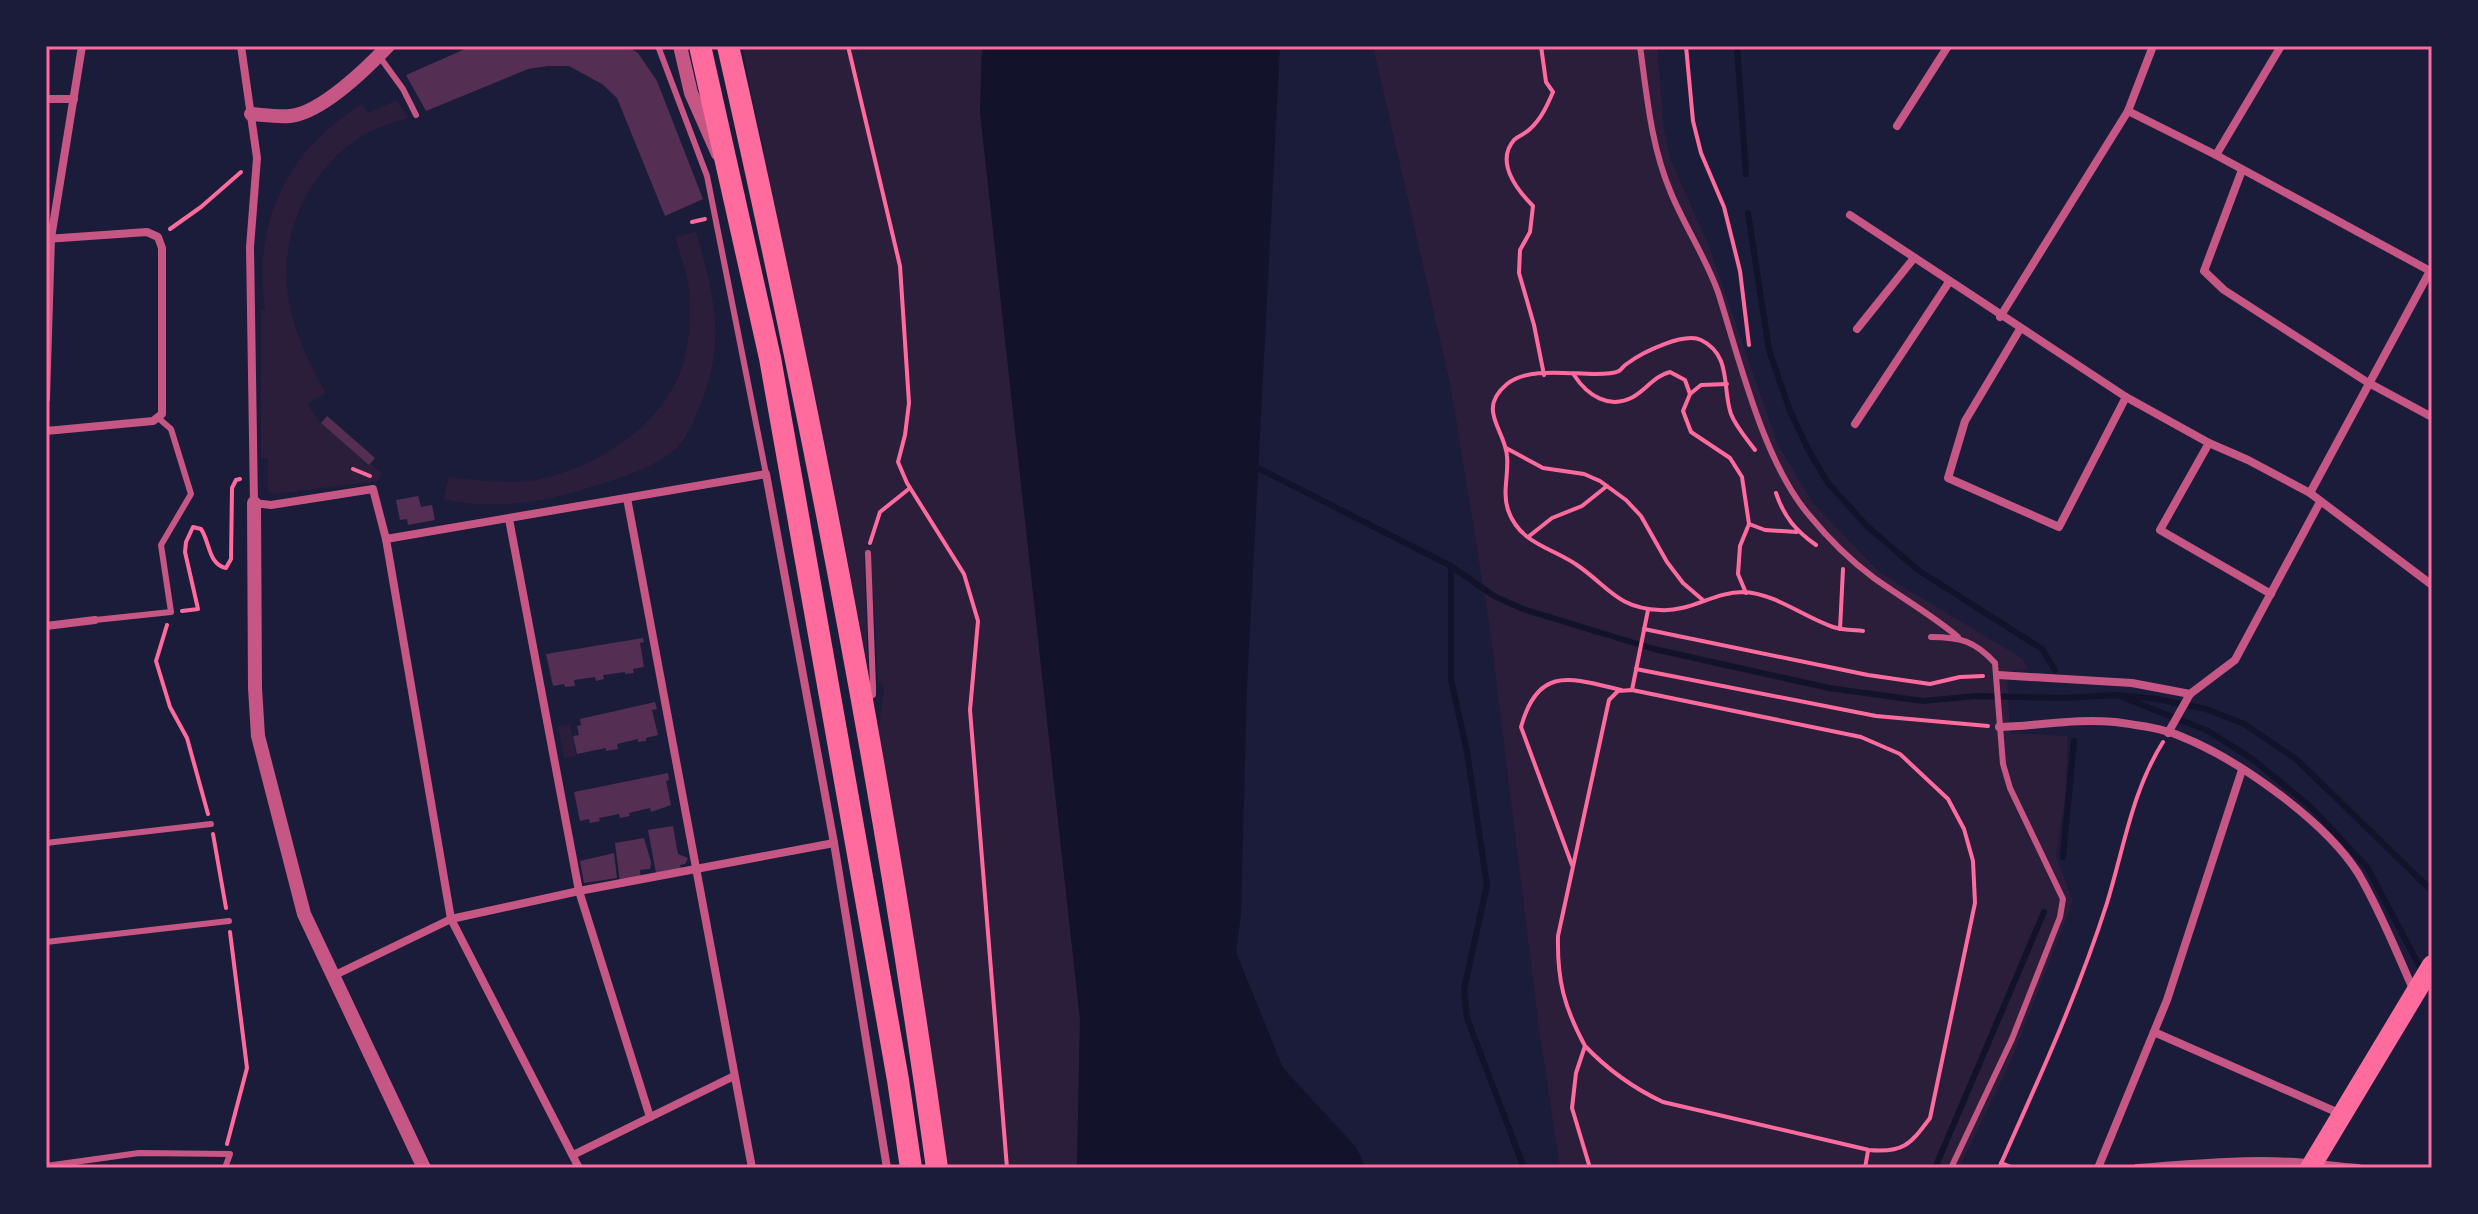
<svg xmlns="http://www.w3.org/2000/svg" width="2478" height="1214" font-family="'Archivo Narrow',sans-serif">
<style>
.green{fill:#2a1e3b}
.water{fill:#12122b}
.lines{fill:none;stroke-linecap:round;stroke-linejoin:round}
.stream{stroke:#12122b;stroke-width:6}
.building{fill:#542f53}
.path{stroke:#ff6b9d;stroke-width:4}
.service{stroke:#c65784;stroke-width:6}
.minor{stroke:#c65784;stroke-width:8}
.tertiary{stroke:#c65784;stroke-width:14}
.primary{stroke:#ff6b9d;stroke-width:20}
.trunk{stroke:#ff6b9d;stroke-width:22}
.neatline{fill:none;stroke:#ff6b9d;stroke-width:3}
</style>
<rect width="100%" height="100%" fill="#1b1b3a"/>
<g class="green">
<path d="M742,46H982L980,112L1080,1019L1077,1168H944L878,733L884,688L878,681L874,603L864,556L868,667L834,489Z"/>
<path d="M1373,46H1657L1664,129L1670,158L1709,246L1777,443L1813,503L1880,573L2023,659L2028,669L2007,671L2010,733L2068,736L2065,798L2056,856L2073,901L2011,1061L1959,1168H1560L1539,1029L1490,629L1451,388Z"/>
<path d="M397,100L408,118C395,123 379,126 367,133C311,165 279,231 288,295C293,330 309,364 326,393L307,404L321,423L382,473L378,481L274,494L268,490V459L261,458V311L265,309C252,226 286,151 358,107L363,105L368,113Z"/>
<path d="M696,232C715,297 727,345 698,411C692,426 685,441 672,452C648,471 611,481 582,490C537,503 489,510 443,499L449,477C475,480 502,484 529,481C586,473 657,431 679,375C689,350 692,318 689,291C688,273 680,255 675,237Z"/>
<path d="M570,724L576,756L564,758L558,726Z"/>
</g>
<path class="water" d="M982,46H1280L1247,687L1241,913L1236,952L1283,1068L1356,1147L1366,1168H1077L1080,1019L980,112Z"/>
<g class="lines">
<g class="stream">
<path d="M1737,46L1746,174"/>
<path d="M1748,213L1769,350L1790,411L1809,451L1828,483L1867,526L1918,570L2042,649L2055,670"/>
<path d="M1252,465L1451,566L1494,596L1523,609L1654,649L1829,688L1923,701L1976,696L2063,698L2116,695L2157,699L2206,709L2244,724L2296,759L2432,891"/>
<path d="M1451,566V679L1467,752L1487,885L1464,989L1467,1018L1524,1168"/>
<path d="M2122,697L2208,731L2251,758L2311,807L2367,867L2422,971"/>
<path d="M2063,857L2074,741"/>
<path d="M2426,982L2432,997"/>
<path d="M1935,1168L2044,912"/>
</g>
</g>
<g class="building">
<path d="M472,46H627L638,53L657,81L703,199L665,216L617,98L602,84L569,66H548L528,69L426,111L406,75Z"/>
<path d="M327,416L375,458L369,465L321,423Z"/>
<path d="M418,496L421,507L432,505L435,520L408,525L407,519L400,520L396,500Z"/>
<path d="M643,638L644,642L640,643L644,667L633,669L634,673L625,674V672L603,675L604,679L596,681L595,677L574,680L575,686L565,687L564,684L553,686L546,654Z"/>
<path d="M655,702L657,709L652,710L658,735L646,738V741L638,742V739L617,744L618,749L606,751V748L577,754L573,736L579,735L577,726L581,725L580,719Z"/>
<path d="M668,773L669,780L666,781L671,805L651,812L650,808L629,813L630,816L620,818L619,814L599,818L600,821L590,823L589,819L580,821L574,792Z"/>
<path d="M673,826L678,854L688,858L685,864L680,865L681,868L656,873L648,830Z"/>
<path d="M644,838L651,862L650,869L640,870L641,879L620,882L615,843Z"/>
<path d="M614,853L617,878L584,883L580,861Z"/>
</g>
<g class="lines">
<g class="path">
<path d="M848,46L900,266L909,403L905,435L898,462L907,483L964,574L978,621L970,710L1007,1168"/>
<path d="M1541,46L1546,82L1553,92C1547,106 1541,119 1530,129C1525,134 1518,136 1514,140C1495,162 1517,190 1533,206L1530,232L1520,250L1519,273L1534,325L1544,375"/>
<path d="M1686,46L1693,121L1701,153L1724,207L1740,271L1749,345"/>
<path d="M692,222L705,219"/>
<path d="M170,229L201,207L241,172"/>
<path d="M1574,375C1587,395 1609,410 1633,397C1647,389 1654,376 1670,372L1685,380L1690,394L1683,411L1691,432L1730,458L1742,477L1749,524L1740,546L1738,574L1746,593"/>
<path d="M1690,394L1701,385L1727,384"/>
<path d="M1506,448L1543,468L1584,474L1600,481L1626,500L1641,516L1667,562L1683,583L1704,601"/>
<path d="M1755,450C1747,439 1736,427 1731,414C1722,388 1732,355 1701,340C1684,332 1643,352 1628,363C1624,365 1622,369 1619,371C1613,374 1602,374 1595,374C1568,374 1528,367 1507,384C1476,410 1505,429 1507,456C1509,474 1502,492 1508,510C1520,544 1551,547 1577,565C1609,587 1617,608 1660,610C1691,612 1713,592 1743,592C1774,593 1804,617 1833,627C1842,630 1853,630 1863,631"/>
<path d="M353,469L370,476"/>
<path d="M1776,493C1784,517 1796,531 1816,545"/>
<path d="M1749,524L1765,530L1797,532"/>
<path d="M1528,537L1552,518L1582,506L1607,486"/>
<path d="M870,543L880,512L910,488"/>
<path d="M182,611L198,609L185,552L186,542L193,527L201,529C210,542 208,564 226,568L231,559L232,488L236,480L240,479"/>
<path d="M167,625L156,661L170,707L187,738L208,814"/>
<path d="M1644,629L1868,675L1930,684L1960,677L1983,676"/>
<path d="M1840,629L1843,569"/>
<path d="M1636,669L1876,716L1988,726"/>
<path d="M1632,690L1648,610"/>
<path d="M213,834L226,908"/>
<path d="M1572,865L1521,727C1538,665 1571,678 1621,690"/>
<path d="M1585,1046C1608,1070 1633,1088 1663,1102L1869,1150C1903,1153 1910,1145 1930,1118L1975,903L1973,861L1964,829L1948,799L1900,754L1861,737L1632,690L1618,691L1609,700L1558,936C1557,980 1564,1007 1585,1046L1576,1073L1572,1108L1590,1168"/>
<path d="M227,1144L247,1068L230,932"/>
<path d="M2001,1163L2014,1168"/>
<path d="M1865,1168L1868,1151"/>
<path d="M1999,1168C2038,1081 2078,994 2107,903C2124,848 2132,791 2163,742"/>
</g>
<g class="service">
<path d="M658,46L707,176L766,474"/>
<path d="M1640,46C1647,97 1651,146 1671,193C1685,227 1706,258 1718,292C1739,358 1764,463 1809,515C1827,537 1851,561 1874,578C1902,598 1932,615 1958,637"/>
<path d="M379,56L403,89L416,115"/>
<path d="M95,620L171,612L161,545L191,494L171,429L157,417"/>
<path d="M1931,637C1960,637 1975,641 1995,663L2003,764L2010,788L2063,899L2060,917L2012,1039L1951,1168"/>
<path d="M868,698L873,695V687L868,553"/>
<path d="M46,843L211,824"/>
<path d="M46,942L229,921"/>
<path d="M46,1166L139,1153L230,1154L225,1168"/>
</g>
<g class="minor">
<path d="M241,46L257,158L250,247L254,503L271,505L373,489L386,539L451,919L579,1168"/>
<path d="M46,99H74"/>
<path d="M2128,111L2216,155L2432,272"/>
<path d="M1897,126L1948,46"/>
<path d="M2216,155L2281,46"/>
<path d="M2242,170L2204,271L2224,290L2367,382L2430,416L2432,413"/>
<path d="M1850,215L2126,397L2209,443L2248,460L2310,493L2432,585"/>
<path d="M46,239L147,232L158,237L162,248V414L153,421L46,431"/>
<path d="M2000,317L2128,111L2153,46"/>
<path d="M1857,329L1914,258"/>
<path d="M2020,329L1965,421L1948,478L2059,527L2126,397"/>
<path d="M46,399L51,238L82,46"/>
<path d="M1855,424L1949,282"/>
<path d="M2209,443L2160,530L2271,594"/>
<path d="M2310,493L2430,271"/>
<path d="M627,498L752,1168"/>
<path d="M509,519L579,891L650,1117"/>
<path d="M386,539L766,474L834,843L887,1168"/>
<path d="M46,626L95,620"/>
<path d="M1998,675L2132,683L2190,694L2235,660L2320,502"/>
<path d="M1999,727C2038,726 2076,718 2115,722C2136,725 2161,728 2180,736C2238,759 2325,821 2358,873C2380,910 2396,951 2413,989"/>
<path d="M2168,733L2190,694"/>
<path d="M333,976L451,919L579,891L834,843"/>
<path d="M2154,1032L2341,1114"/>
<path d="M573,1155L734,1076"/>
<path d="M2098,1168L2167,1000L2242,770"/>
<path d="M2137,1168C2190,1164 2243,1159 2295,1162C2316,1163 2337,1167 2358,1168"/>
</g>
<g class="tertiary">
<path d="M680,46L691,93L718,154"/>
<path d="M251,114C264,115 277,117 290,116C321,113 367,68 388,46"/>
<path d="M254,503L255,688L258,736L304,914L424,1168"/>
</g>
<path class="primary" d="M2310,1168L2432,965"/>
<g class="trunk">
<path d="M700,46L770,358L898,1080L911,1168"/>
<path d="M728,46C812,417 885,791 937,1168"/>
</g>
</g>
<rect width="2478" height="1214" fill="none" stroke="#1b1b3a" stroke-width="96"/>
<rect x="48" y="48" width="2382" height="1118" class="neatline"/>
</svg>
